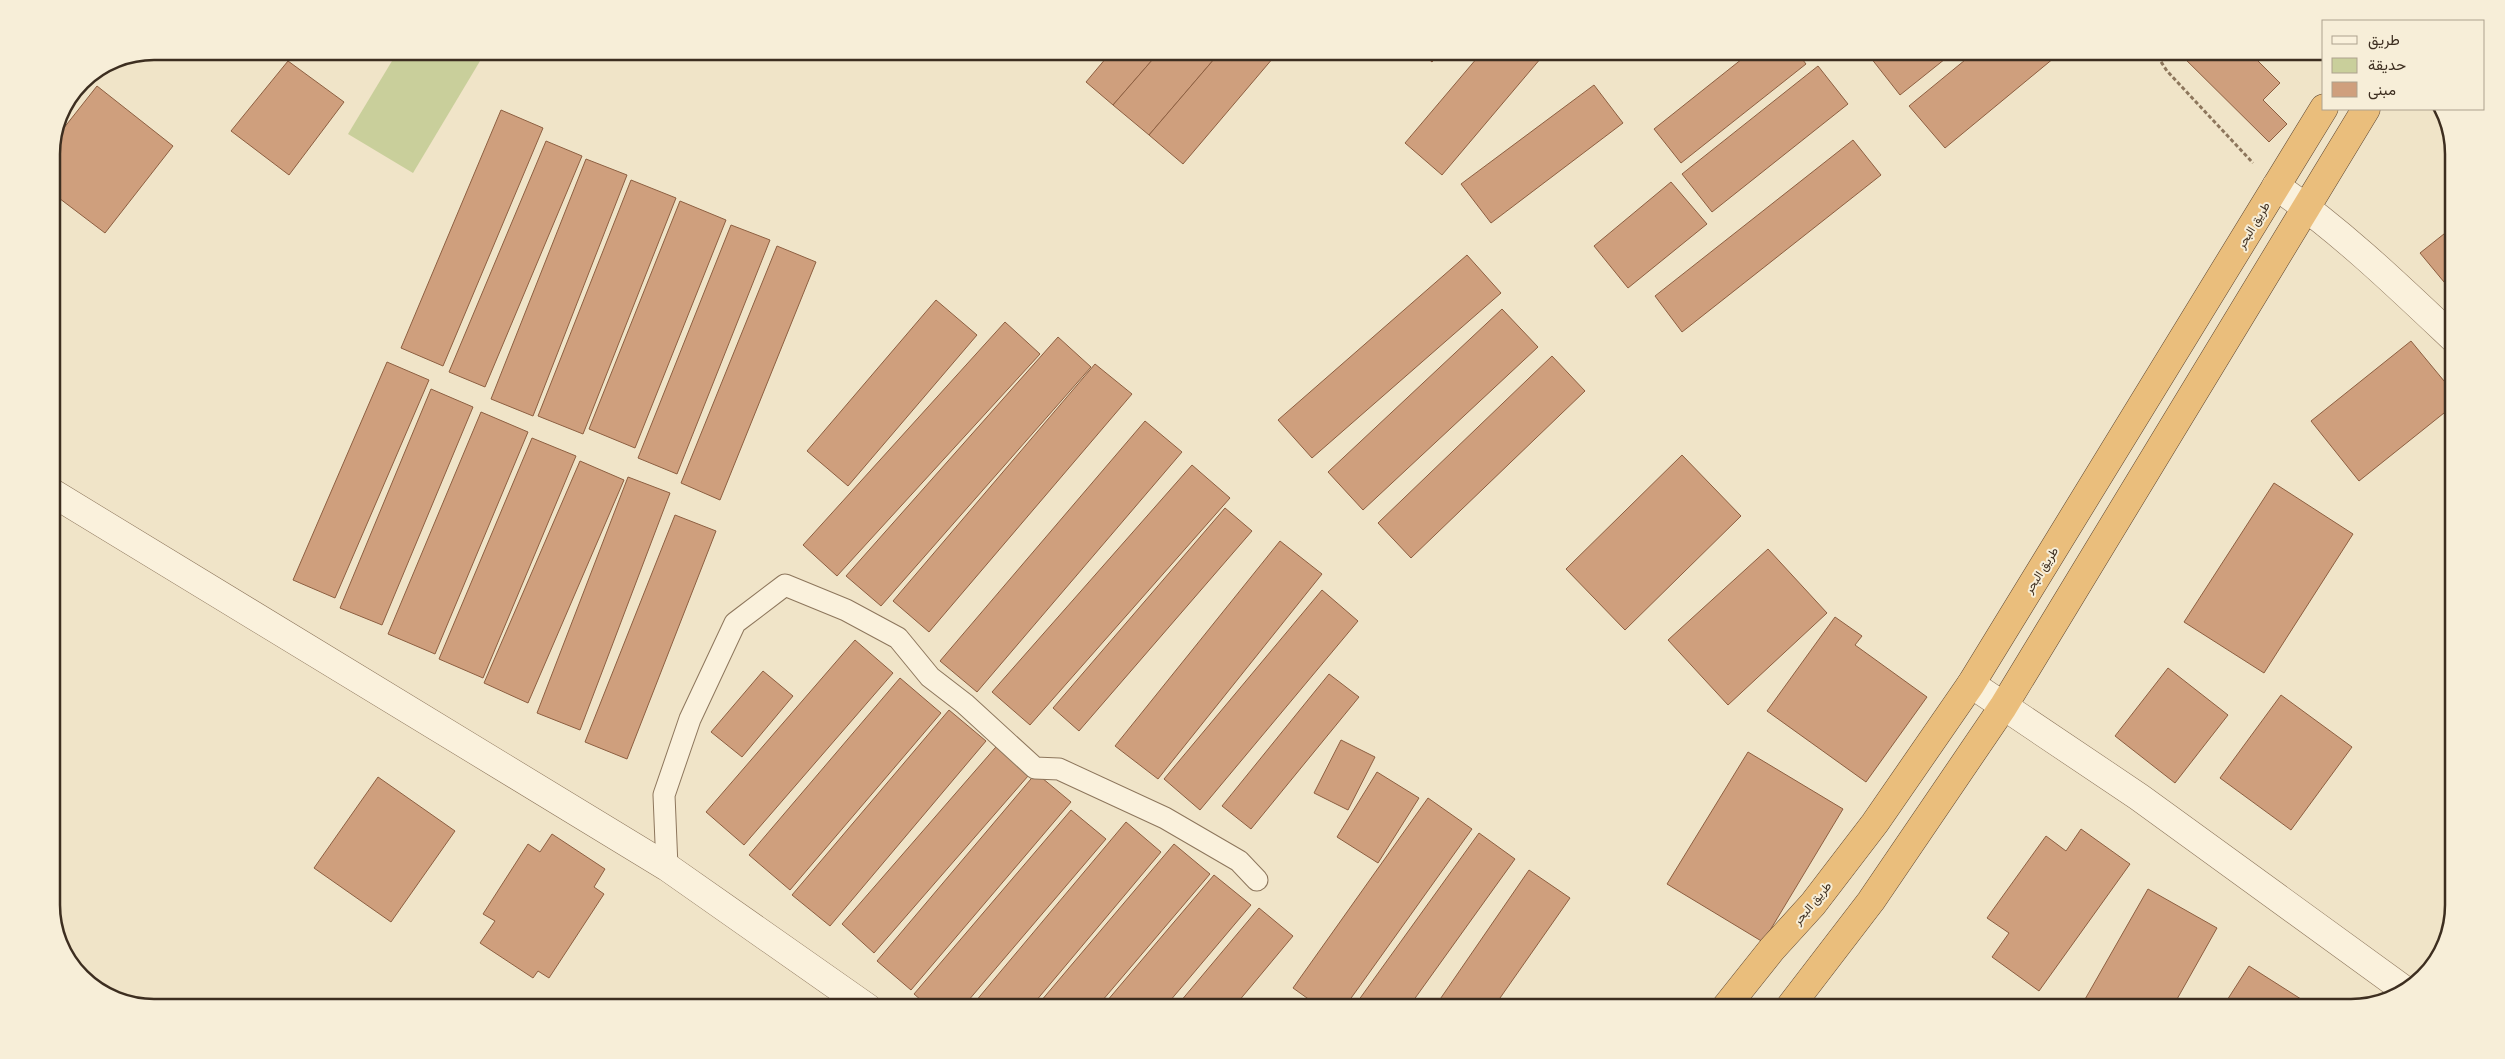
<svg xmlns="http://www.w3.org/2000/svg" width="2505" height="1059" font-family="Lora,Vazirmatn,serif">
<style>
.green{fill:#c9cf9b}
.building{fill:#cf9f7d;stroke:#8d5f41}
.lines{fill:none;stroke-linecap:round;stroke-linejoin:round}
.service-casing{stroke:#8d765c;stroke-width:23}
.minor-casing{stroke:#8d765c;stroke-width:29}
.trunk-casing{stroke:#5b4430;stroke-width:29}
.path{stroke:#8d765c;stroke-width:3;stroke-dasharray:4 2.5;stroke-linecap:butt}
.service{stroke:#faf1dc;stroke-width:21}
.minor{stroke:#faf1dc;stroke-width:28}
.trunk{stroke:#eabe7c;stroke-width:28}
.labels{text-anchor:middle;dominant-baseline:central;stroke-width:4;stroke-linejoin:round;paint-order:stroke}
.street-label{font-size:12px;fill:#3d2e20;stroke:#f7eed8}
.rim{fill:none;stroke:#3d2e20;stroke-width:2.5}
</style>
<rect width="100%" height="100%" fill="#f0e4c8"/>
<path class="green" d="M398,51H486L413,173L348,134Z"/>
<g class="building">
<path d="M1112,51H1160L1113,105L1086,82Z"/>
<path d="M1160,51H1221L1149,135L1113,105Z"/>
<path d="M1221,51H1279L1183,164L1149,135Z"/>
<path d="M1419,51H1441L1432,62Z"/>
<path d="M1483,51H1533L1541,58L1442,175L1405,143Z"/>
<path d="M1752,51H1796L1806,64L1681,163L1654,129Z"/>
<path d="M1869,51H1955L1900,95L1867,53Z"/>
<path d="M1976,51H2058L2060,53L1945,148L1909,106Z"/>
<path d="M2177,51H2248L2280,83L2263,100L2287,124L2269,142Z"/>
<path d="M288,61L344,102L289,175L231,131Z"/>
<path d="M1818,66L1848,104L1712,212L1682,174Z"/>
<path d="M1594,85L1623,123L1491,223L1461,184Z"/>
<path d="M97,86L173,146L105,233L51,192L52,143Z"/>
<path d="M501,110L543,128L443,366L401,348Z"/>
<path d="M1853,140L1881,175L1682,332L1655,296Z"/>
<path d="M546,141L582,156L485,387L449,372Z"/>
<path d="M586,159L627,175L533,416L491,399Z"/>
<path d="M631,180L676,198L583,434L538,416Z"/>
<path d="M1671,182L1707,224L1628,288L1594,246Z"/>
<path d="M680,201L726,220L635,448L589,429Z"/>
<path d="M731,225L770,240L677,474L638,458Z"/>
<path d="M2454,226V294L2420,253Z"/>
<path d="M777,246L816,262L720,500L681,483Z"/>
<path d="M1467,255L1501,293L1312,458L1278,420Z"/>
<path d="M936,300L977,335L848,486L807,451Z"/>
<path d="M1502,309L1538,347L1363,510L1328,472Z"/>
<path d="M1005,322L1040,354L837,576L803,545Z"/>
<path d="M1058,337L1091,367L881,606L846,576Z"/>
<path d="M2411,341L2454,393V405L2359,481L2311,421Z"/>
<path d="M1552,356L1585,391L1411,558L1378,523Z"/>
<path d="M387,362L429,380L335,598L293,580Z"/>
<path d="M1095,364L1132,394L929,632L893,601Z"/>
<path d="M431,389L473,407L382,625L340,608Z"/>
<path d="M481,412L528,432L435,654L388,634Z"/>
<path d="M1145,421L1182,452L977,692L940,661Z"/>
<path d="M532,438L576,456L483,678L439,659Z"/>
<path d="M1682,455L1741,516L1625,630L1566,569Z"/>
<path d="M580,461L624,480L528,703L484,683Z"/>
<path d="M1192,465L1230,498L1030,725L992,692Z"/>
<path d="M628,477L670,493L580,730L537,713Z"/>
<path d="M2274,483L2353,534L2264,673L2184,622Z"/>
<path d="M1225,508L1252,531L1079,731L1053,708Z"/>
<path d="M675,515L716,531L627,759L585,742Z"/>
<path d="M1280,541L1322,574L1158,779L1115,746Z"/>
<path d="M1768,549L1827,613L1728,705L1668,640Z"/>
<path d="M1322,590L1358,621L1200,810L1164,779Z"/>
<path d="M1835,617L1862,636L1855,645L1927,697L1866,782L1767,711Z"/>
<path d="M855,640L893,673L744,845L706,812Z"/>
<path d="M2168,668L2228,715L2175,783L2115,736Z"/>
<path d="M763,671L793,696L742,757L711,732Z"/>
<path d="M1329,674L1359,697L1251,829L1222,806Z"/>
<path d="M900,678L941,713L790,890L749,855Z"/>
<path d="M2281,695L2352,747L2291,830L2220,778Z"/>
<path d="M949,710L986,741L830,926L792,895Z"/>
<path d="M1002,740L1035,768L874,953L842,924Z"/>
<path d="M1341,740L1375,757L1348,810L1314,793Z"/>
<path d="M1748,752L1843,809L1763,942L1667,884Z"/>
<path d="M1377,772L1419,798L1378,863L1337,837Z"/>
<path d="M1036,773L1071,802L911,990L877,961Z"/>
<path d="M378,777L455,831L391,922L314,868Z"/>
<path d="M1428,798L1472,829L1344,1008H1321L1293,988Z"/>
<path d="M1071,810L1106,839L962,1008H930L914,994Z"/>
<path d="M1126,822L1161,852L1030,1008H970Z"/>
<path d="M2081,829L2130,864L2039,991L1992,957L2009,933L1987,918L2046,836L2066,851Z"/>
<path d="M1479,833L1515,859L1408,1008H1353Z"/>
<path d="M552,834L605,869L594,887L604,894L549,978L538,971L533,978L480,943L495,921L483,914L528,844L540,852Z"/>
<path d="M1174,844L1210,874L1096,1008H1035Z"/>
<path d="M1529,870L1570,898L1493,1008H1434Z"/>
<path d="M1214,875L1251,905L1164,1008H1101Z"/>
<path d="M2148,889L2217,928L2172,1008H2080Z"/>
<path d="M1259,908L1293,936L1233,1008H1175Z"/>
<path d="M2249,966L2315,1008H2222Z"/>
</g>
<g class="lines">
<g class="service-casing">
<path id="service" d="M667,867L664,795L690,719L735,623L785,585L846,610L898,638L930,677L965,704L1035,768L1059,769L1165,818L1239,861L1257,880"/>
</g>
<g class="minor-casing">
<g id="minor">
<path d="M2276,186C2341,231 2397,285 2454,339"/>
<path d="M51,492L667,867L868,1008"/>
<path d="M1971,684L2139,797L2406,991"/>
</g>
</g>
<g class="trunk-casing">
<g id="trunk">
<path d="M1725,1008L1772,949L1813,904L1875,823L1971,684L2324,108"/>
<path d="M1789,1008L1871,901L2003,707L2366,109"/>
</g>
</g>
<path class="path" d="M2154,51L2167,71L2253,163"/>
<use href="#service" class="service"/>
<use href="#minor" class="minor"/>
<use href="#trunk" class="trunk"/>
</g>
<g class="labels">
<g class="street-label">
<text transform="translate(2253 225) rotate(-59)">طريق البحر</text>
<text transform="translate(2041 570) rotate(-58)">طريق البحر</text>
<text transform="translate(1812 903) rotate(-50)">طريق البحر</text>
</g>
</g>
<path d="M0 0H2505V1059H0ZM154 60H2351A94 94 0 0 1 2445 154V905A94 94 0 0 1 2351 999H154A94 94 0 0 1 60 905V154A94 94 0 0 1 154 60Z" fill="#f7eed8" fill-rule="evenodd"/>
<path class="rim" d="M154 60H2351A94 94 0 0 1 2445 154V905A94 94 0 0 1 2351 999H154A94 94 0 0 1 60 905V154A94 94 0 0 1 154 60Z"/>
<rect x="2322" y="20" width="162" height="90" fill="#f7eed8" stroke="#ada18e"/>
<rect x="2332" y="36" width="25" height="8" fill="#faf1dc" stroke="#ada18e"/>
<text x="2368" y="45" font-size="15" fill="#3d2e20">طريق</text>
<rect x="2332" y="58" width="25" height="15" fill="#c9cf9b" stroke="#ada18e"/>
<text x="2368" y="70" font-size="15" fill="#3d2e20">حديقة</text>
<rect x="2332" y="82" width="25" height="15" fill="#cf9f7d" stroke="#ada18e"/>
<text x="2368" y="95" font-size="15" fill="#3d2e20">مبنى</text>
</svg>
